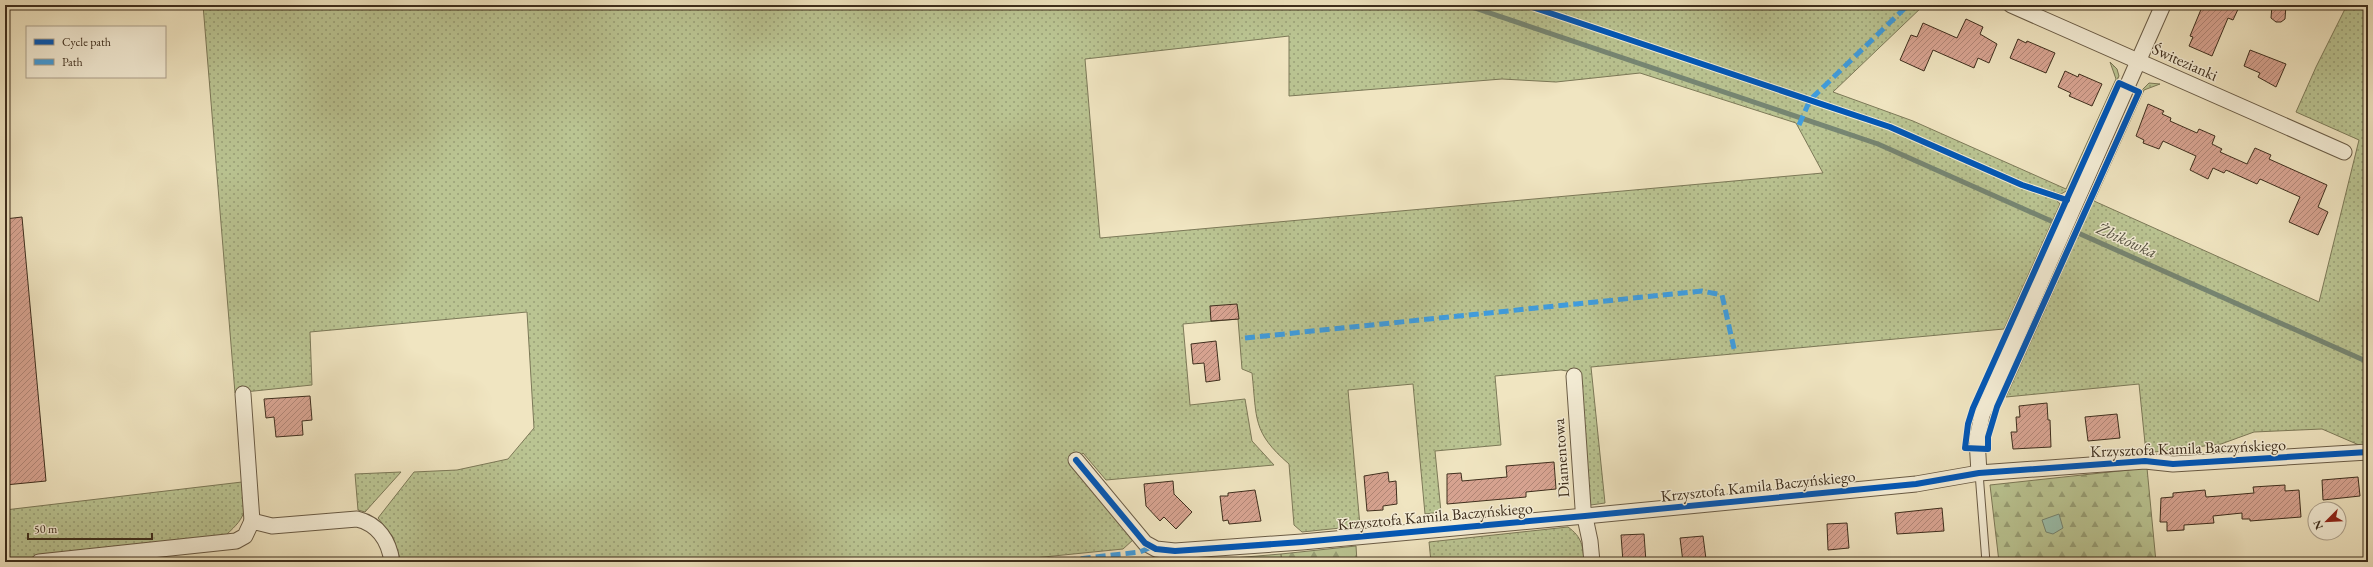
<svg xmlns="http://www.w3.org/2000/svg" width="2373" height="567" font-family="'EB Garamond',serif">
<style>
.grass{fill:url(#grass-dots);stroke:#7c7958;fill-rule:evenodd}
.forest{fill:url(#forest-firs);stroke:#7c7958}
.water{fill:#9bc0ad;stroke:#768673}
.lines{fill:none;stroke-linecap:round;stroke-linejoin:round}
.stream{stroke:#768673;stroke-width:5}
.building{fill:url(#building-hatch);stroke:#3e2e1d}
.lane-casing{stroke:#6a5c46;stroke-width:9}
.street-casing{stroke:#6a5c46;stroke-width:17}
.lane{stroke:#f5eed7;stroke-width:7}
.street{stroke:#f5eed7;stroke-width:15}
.quiet{stroke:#3f9ddf;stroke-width:5;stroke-dasharray:10 5;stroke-linecap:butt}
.cycleway-casing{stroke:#f5eed7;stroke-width:8}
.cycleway{stroke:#0057b8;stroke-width:6}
.labels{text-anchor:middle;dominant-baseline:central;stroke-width:3;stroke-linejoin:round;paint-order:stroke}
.street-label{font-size:16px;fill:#3e2e1d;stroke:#f5eed7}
.water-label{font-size:17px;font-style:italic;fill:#555241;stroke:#f5eed7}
</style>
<defs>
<pattern id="grass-dots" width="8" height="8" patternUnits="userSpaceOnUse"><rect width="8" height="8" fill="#bac492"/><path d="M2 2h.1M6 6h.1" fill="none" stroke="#99a077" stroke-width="1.8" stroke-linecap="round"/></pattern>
<pattern id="forest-firs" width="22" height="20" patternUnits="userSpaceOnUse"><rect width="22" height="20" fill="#bac492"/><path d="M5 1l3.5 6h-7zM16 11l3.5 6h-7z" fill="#99a077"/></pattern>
<pattern id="building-hatch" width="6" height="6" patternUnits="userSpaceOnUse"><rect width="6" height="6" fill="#d8a492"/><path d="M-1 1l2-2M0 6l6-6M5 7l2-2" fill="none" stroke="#b18677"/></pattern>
</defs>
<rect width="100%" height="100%" fill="#f0e5c1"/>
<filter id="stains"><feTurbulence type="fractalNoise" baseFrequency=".005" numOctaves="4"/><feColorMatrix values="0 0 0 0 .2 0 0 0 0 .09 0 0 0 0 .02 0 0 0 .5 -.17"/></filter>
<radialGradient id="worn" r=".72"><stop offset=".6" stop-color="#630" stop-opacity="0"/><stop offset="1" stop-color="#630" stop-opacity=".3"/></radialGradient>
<g class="grass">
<path d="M203,5H1518L1889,129L2022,188L2055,198L2060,204L2004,329L1591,367L1605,503L1591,505L1587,499L1580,400L1583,386L1579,373L1561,370L1495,376L1501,445L1435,451L1441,512L1425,514L1413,384L1348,390L1360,526L1302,532L1294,525L1289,464C1252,432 1257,419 1252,373L1242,369L1238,319L1183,324L1190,405L1245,399L1252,441L1274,465L1106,480L1083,453L1072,462L1134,539L1123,549L994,562H401L393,537L378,518L414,472L457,470L508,459L534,428L527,312L310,332L312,385L235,393ZM1289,36V96L1502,79L1556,82L1640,73L1796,123L1823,173L1100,238L1085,59Z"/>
<path d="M1534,5H1924L1833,92L1913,121L2066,189L2116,79L2110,62L2117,69L2119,76L2068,190L2061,194L2024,183L1891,124Z"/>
<path d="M2347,5H2368V444L2359,445L2322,429L2254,432L2221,444L2146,453L2139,384L2006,397C2052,295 2097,192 2142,90L2149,83L2160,84L2144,90L2094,201L2319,302L2359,140L2296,112L2316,67Z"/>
<path d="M401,472L365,512L358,510L355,474Z"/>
<path d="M242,482C246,511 248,515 226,535L5,561V510Z"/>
<path d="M1568,527C1582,537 1583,546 1584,562H1431L1429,542Z"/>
<path d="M1281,554L1282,562H1186Z"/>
</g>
<g class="forest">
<path d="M2147,468L2156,562H1999L1990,485Z"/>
<path d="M1356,546L1357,562H1282L1281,554Z"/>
</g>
<path class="water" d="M2059,514L2063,528L2053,534L2046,532L2042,520Z"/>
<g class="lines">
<path class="stream" d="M1466,5L1878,144L2368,362"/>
</g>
<g class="building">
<path d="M2199,5H2240L2233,20L2228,18L2212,56L2189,46L2193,37L2190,36L2202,7Z"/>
<path d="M2272,5H2286L2285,19L2281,22H2276L2271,18Z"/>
<path d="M1966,19L1983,27L1980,34L1997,44L1989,63L1978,58L1974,68L1933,50L1924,71L1900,60L1911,35L1917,37L1923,23L1957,38Z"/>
<path d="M2018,39L2026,43L2027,41L2055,53L2046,73L2010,58Z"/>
<path d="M2250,50L2286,64L2276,87L2258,77L2260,73L2244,66Z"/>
<path d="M2065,71L2078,77L2079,74L2102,84L2092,106L2069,96L2071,93L2058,87Z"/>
<path d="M2148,104L2164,111L2162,114L2171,118L2170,121L2197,133L2199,129L2215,136L2212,144L2222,149L2220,152L2247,164L2255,148L2271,155L2269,159L2327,185L2318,207L2328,212L2318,235L2289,222L2300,197L2260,179L2257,184L2226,170L2224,173L2213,168L2208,179L2190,170L2196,156L2163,141L2159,149L2143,143L2144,140L2136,136Z"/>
<path d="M22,217L46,481L5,485V219Z"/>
<path d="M1237,304L1239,319L1211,321L1210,306Z"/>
<path d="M1216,341L1220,380L1206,382L1204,363L1193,364L1191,344Z"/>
<path d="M310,396L312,420L302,421L303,435L276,437L274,417L266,418L264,399Z"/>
<path d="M2047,403L2048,420H2050L2051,447L2013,449L2011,432H2017L2016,417H2020L2019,406Z"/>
<path d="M2117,414L2120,438L2088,441L2085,417Z"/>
<path d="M1554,462L1556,489L1526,492V497L1447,504V474L1461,473L1462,481L1507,477L1506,466Z"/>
<path d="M1388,472L1389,482L1396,481L1397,504L1383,506V510L1367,511L1364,476Z"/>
<path d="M2358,477L2360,496L2323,500L2322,480Z"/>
<path d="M1173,481L1174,494L1192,512L1176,529L1164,517L1160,521L1146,506L1144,484Z"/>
<path d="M2285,485V491L2299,490L2301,517L2250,521V519H2242V513L2213,516L2214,523L2184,525V530L2167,531V522H2160L2161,498L2173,497V493L2205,490L2206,497L2219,496L2254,493L2253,487Z"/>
<path d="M1255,490L1261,521L1229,524L1228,520L1223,521L1220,496H1228V493Z"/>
<path d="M1942,508L1944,531L1897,534L1895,513Z"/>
<path d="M1847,523L1849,548L1828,550L1827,524Z"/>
<path d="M1644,534L1646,562H1623L1621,535Z"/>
<path d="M1703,536L1706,559L1683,562L1680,538Z"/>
</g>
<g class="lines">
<g class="lane-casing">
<path id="lane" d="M1979,473L1986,562"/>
</g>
<g class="street-casing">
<g id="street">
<path d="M2011,5L2344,152"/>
<path d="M1574,376L1583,508L1590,541L1592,562"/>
<path d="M243,394L252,521"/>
<path d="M1076,460L1145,543L1156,549L1175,551L1302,542L1585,516L1916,484L1979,473L2145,461L2173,464L2368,452"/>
<path d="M1979,473L1977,439L1982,415L2163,5"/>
<path d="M39,562L236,541L245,536L252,521L272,526L357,519C378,524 389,541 392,562"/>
</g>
</g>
<use href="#lane" class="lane"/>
<use href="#street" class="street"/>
<g class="quiet">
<path d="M1799,125L1810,100L1908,5"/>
<path d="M1245,338L1702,291L1722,295L1735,353"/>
<path d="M1051,562L1140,552L1151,547"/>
</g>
<g class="cycleway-casing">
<g id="cycleway">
<path d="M1526,5L1890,127L2022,185L2067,200"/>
<path d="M2119,83L2139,92L1997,407L1988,437V449L1965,448L1968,424L1973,408Z"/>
<path d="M1076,460L1145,543L1156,549L1175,551L1302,542L1585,516L1916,484L1979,473L2145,461L2173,464L2368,452"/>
</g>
</g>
<use href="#cycleway" class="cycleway"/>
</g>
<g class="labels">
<g class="street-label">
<text transform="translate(2185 62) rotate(24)">Świtezianki</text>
<text transform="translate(2188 448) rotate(-2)">Krzysztofa Kamila Baczyńskiego</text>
<text transform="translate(1561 458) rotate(-94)">Diamentowa</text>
<text transform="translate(1758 486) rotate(-6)">Krzysztofa Kamila Baczyńskiego</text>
<text transform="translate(1435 516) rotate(-5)">Krzysztofa Kamila Baczyńskiego</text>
</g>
<g class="water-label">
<text transform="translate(2127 240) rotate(24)">Żbikówka</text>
</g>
</g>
<rect width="2373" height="567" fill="none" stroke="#f0e5c1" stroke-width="20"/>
<rect x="6" y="6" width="2361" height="555" fill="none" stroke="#3e2e1d" stroke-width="2"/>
<rect x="10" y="10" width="2353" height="547" fill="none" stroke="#3e2e1d"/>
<rect x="26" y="26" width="140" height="52" fill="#f5eed7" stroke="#aca18d"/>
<rect x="34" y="39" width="20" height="6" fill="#0057b8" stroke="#aca18d"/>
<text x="62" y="46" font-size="12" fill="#3e2e1d">Cycle path</text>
<rect x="34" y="59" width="20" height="6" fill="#3f9ddf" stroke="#aca18d"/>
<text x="62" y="66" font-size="12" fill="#3e2e1d">Path</text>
<g transform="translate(2327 521) rotate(246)"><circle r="19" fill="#f5eed7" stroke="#aca18d"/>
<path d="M0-3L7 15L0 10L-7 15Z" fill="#8f2418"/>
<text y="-6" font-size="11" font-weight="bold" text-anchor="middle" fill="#3e2e1d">N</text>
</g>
<path d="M28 533v6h124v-6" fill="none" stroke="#3e2e1d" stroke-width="2"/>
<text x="34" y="533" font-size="12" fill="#3e2e1d" stroke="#f5eed7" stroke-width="3" paint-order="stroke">50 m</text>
<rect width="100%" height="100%" filter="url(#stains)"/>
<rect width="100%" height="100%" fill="url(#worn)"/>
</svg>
